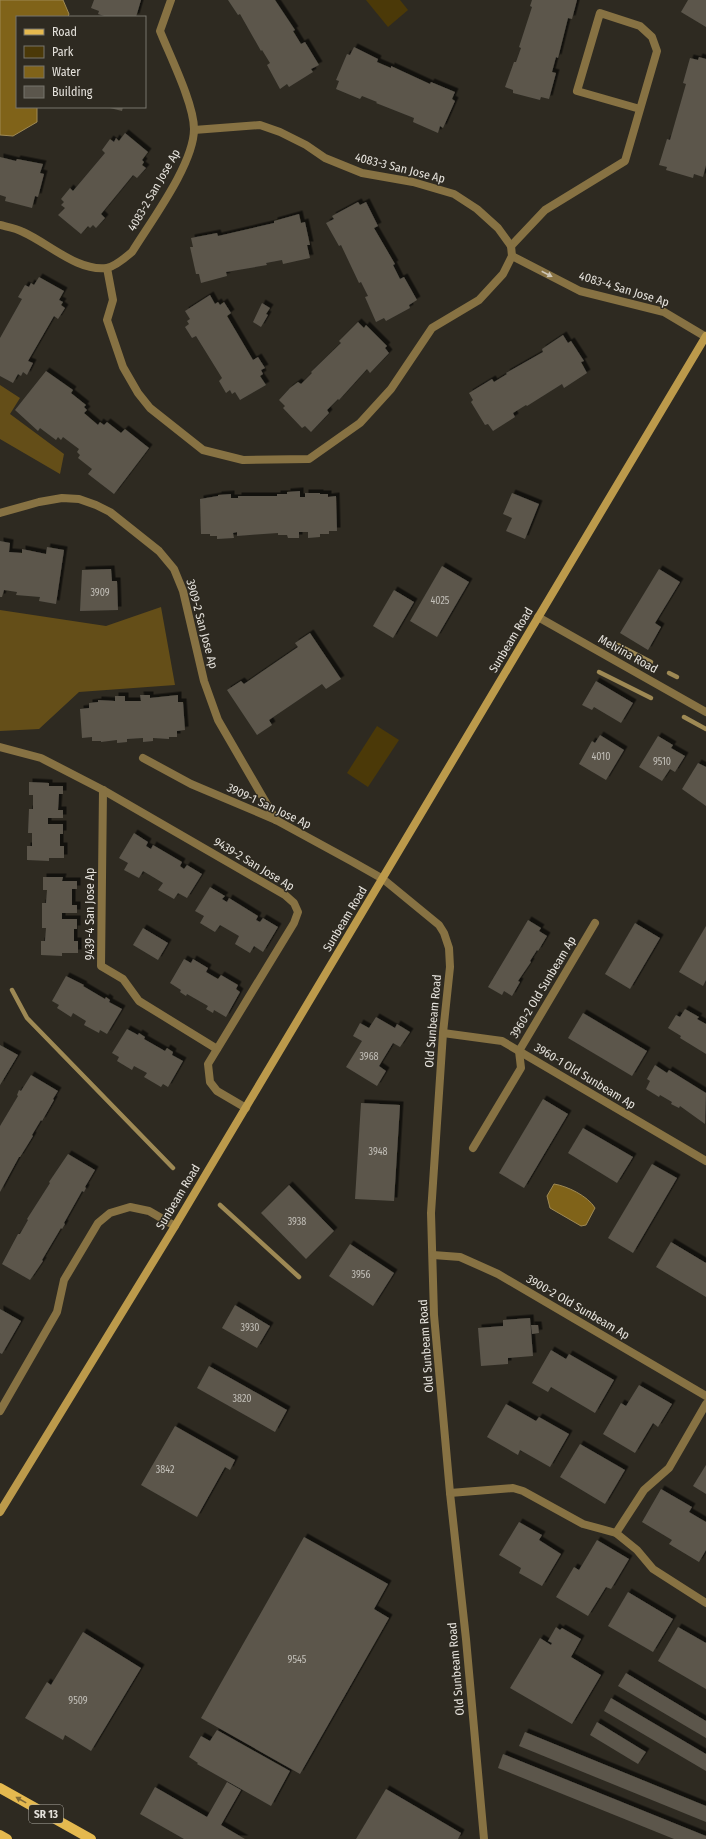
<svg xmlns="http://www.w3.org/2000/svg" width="706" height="1839" font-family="'Fira Sans Condensed',sans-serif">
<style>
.green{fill:#4b3908}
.forest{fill:#644e18}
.water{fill:#806319;stroke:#9e8954}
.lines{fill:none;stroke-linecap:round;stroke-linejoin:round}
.stream{stroke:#9e8954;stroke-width:4.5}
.building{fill:#5b564c;filter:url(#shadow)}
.street{stroke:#877243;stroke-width:8}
.secondary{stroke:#bc9a4b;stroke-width:8}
.primary{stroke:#e5b94f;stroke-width:10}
.oneway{fill:#cec6b6}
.oneway2{fill:#806a36}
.labels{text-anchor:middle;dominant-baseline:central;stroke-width:3;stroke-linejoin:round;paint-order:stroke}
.number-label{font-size:10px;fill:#c2bfb8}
.shield{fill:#2e2a21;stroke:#aeaba4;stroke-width:1}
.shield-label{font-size:11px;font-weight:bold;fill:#e5e2dc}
.street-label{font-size:12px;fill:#e5e2dc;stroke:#2e2a21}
</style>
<defs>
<filter id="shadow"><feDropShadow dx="3.5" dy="-3.5" stdDeviation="0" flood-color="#0009"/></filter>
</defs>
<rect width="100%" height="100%" fill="#2e2a21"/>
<g class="green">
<path d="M366,0H400L408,10L388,27Z"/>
<path d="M377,726L399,740L368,787L347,773Z"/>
</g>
<g class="forest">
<path d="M0,385L20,398L10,414L64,454L60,474L0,439Z"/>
<path d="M161,607L175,685L79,692L39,729L0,731V610L106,626Z"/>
</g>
<g class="water">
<path d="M0,0H63L69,14L68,17H17V107H37V122L13,136L0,135Z"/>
<path d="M554,1184C567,1186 588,1196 595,1208L586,1225L581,1226L550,1208L547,1196Z"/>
</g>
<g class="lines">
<g class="stream">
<path d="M618,645L651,662"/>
<path d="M599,672L651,698"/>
<path d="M669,673L677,677"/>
<path d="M684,717L706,729"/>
<path d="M12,990L27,1018L173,1168"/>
<path d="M220,1205L299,1277"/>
</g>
</g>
<g class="building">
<path d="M94,0H141L136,17H107L98,14L99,11L91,8Z"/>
<path d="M228,0H275L295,30L293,31L301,44L305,42L319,65L311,69L313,72L289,87L287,84L280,89L267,65L270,63L262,50L261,51L240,14L238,15Z"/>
<path d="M532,0H577L572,19L568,18L558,58L556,57L552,72L556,73L549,99L541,97L540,100L513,93V90L505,87L514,62H516L521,48L519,47L532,7L530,6Z"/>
<path d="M688,0H706V27L681,12Z"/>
<path d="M354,47L378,59L377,62L391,68V66L430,84L431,82L455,92L452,99L455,101L443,128L440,126L438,133L413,122L414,118L376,103L377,102L362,96L360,99L336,89L339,81L336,80L347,54L350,55Z"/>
<path d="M699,57L706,59V165L703,177L694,174L693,178L666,170L667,167L659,165L667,139L670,140L686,84L683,83L690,58L698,60Z"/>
<path d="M106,107H123L122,111Z"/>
<path d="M125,133L148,152L142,160L144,162L142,165L146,168L137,178L133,175L101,214L105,218L96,228L93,225L90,228L88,226L81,234L58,215L65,208L61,205L64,202L61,199L70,188L73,191L105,153L102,150L110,139L114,142L116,138L119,141Z"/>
<path d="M0,157L16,161L17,159L43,164L40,173L44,174L38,197L35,196L32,208L5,201L6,197L0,195Z"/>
<path d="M358,202L360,205L366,202L378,226L374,228L395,264L393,265L400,279L404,277L417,300L409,305L410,308L386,321L384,318L376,322L365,297L368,296L361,282L359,283L341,245L339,246L326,223L334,219L332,216Z"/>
<path d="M299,214L301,223L305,222L310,245H307L310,258L283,264L282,260L266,263L267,265L226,272L227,276L201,283L199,274H196L190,247H193L191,238L217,233L218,236L274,223V221Z"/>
<path d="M39,277L64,291L59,300L63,302L61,305L65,308L58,319L54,316L28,361L33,363L27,375L23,372L21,376L18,374L13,383L0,376V338L22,299L18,297L25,285L29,287L31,283L34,285Z"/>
<path d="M210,295L215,304L218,302L220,305L224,302L231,313L227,316L253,360L258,357L265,368L261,370L263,374L260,376L266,385L240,400L235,392L232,394L230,390L226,393L219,381L222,378L196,336L192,338L185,327L189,324L187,321L190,319L185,311Z"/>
<path d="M262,303L270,308L266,314L268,315L261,327L253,322Z"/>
<path d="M358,322L364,328L366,325L387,346L385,348L389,353L370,373L367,369L339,400L338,399L327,410L329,413L311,432L305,426L302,428L283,408L285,406L279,400L290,388L298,382L301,384L312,373L311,372L341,343L339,341Z"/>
<path d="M563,335L568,343L571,341L584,361L581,362L587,373L564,388L562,384L527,406L526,405L513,413L515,417L493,431L488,424L485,425L471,402L473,400L469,393L492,379L494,382L507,374L506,373L543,352L542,349Z"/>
<path d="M46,371L73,390L71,393L86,405L84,407L87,410L84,413L98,425L100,422L104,425L107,422L121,433L125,429L149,448L114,494L88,474L92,469L78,458L80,455L77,452L79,449L63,437L61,440L58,437L56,440L40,428L38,431L15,410Z"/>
<path d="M300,491V497H305V493H320V494H328V497L336,496L337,531H329V534H320V537L308,538V532H299V538H288L287,535H278V533L237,536V532L233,533L234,538L217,539V536H210V534H201L200,499L218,496V495L231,494V498H238V496H277V494H287V492Z"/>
<path d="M512,493L539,504L525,539L506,531L512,518L503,514Z"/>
<path d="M0,541L10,543L9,552L22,553V549L46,554L47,547L64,550L56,604L39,601L40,597L16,595L17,592L4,590L2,597H0Z"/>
<path d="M442,566L469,582L437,637L410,621Z"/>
<path d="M111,569L112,581H117L118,610L80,611L82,570Z"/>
<path d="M659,569L680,582L655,623L661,627L648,650L620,633Z"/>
<path d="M394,590L414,602L393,638L373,626Z"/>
<path d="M310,633L341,679L326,689L322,684L269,720L272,725L257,735L227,690L241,681L244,684L298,647L295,643Z"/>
<path d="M596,681L633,703L621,723L594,707L592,710L582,705Z"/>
<path d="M140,695H150V698L178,695V702H183L185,730L177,731V737H169V739L153,738V741L143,742V738L127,739V742L117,743V740L101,742V741H92V737L82,738L80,709L89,708V703L98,702V700L115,701V696H125V701H141Z"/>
<path d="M600,735L624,750L606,780L579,764L592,741L595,743Z"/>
<path d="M658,736L673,745L671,748L685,756L675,772L670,769L662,781L639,767Z"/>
<path d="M698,763L706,767V806L682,789Z"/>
<path d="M29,782L49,783V786H63V794H59L58,810H63V818H48V824H63V834H60V846H64V858H49V861L27,860V846H32V833H28L29,809H33V795H29Z"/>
<path d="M134,833L148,842L146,846L151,849L153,845L182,862L180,866L184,869L187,865L202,874L187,898L178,893L174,899L158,890L163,883L143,871L139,878L124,870L128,863L119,858Z"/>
<path d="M43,877H63L62,881H77V889H72V905H77V913H62V919H77V929H74V941H78V953H62V956L41,955V941H45L46,928H42V903H46L47,890H43Z"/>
<path d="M210,887L225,896L222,899L227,902L229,898L258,916L256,920L260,922L263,918L278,927L263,952L254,946L250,953L235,944L239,936L220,925L215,932L200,923L204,916L195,911Z"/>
<path d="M528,920L541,928L539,931L547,936L538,951L537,950L530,961L531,962L518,981L520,982L512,996L504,991L502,995L488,987Z"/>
<path d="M635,923L660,938L630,989L605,974Z"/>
<path d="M706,926V980L703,986L679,972Z"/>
<path d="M143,928L168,943L158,960L133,945Z"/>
<path d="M184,959L191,963L193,959L208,968L206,972L218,979L221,975L238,985L236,989L240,992L226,1017L214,1010L213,1013L206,1009L208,1006L187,994L186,996L180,992L181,990L170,983Z"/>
<path d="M66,976L84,985L83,986L105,999L106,997L110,1000L109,1002L122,1009L107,1034L100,1030L99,1033L84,1025L86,1021L73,1013L71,1017L57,1008L59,1005L52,1001Z"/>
<path d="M685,1009L699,1017L697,1019L706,1024V1054L680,1038L681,1036L668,1028L676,1015L680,1017Z"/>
<path d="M583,1013L647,1051L632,1076L568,1038Z"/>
<path d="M376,1017L395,1028L397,1024L410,1032L400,1047L393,1043L379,1066L386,1071L377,1086L346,1067L362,1041L353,1036L360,1023L369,1028Z"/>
<path d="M127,1029L138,1035L139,1033L145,1037L144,1039L165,1051L167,1048L173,1052L172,1055L183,1061L168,1087L163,1084L161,1087L144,1077L147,1073L134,1066L132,1070L117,1061L119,1057L112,1053Z"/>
<path d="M0,1045L18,1055L0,1085Z"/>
<path d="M655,1065L667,1073L669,1070L706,1093L705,1124L680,1106L679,1108L671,1104L672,1102L660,1095L659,1097L646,1089L650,1081L647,1079Z"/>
<path d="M31,1075L58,1091L53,1099L54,1100L42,1121L41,1120L32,1135L33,1136L20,1157H19L0,1192V1126L18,1096L17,1095L19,1090L21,1091Z"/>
<path d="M543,1099L568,1114L524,1188L499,1173Z"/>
<path d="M361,1103L400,1105L394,1201L355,1199Z"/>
<path d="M583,1128L633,1157L617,1183L568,1153Z"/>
<path d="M68,1154L95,1170L85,1187L86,1188L84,1192L82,1191L64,1223L65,1224L62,1229L61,1228L42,1260L43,1261L30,1280L2,1264L18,1234H20L28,1220L27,1219L50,1183L49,1182Z"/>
<path d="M652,1164L677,1178L633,1253L608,1238Z"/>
<path d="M289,1185L334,1231L306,1259L261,1213Z"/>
<path d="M671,1242L706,1263V1297L656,1267Z"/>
<path d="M350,1244L394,1273L373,1306L329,1276Z"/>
<path d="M235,1305L270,1326L257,1348L222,1328Z"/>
<path d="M0,1309L21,1321L2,1354L0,1353Z"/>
<path d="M530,1318L533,1356L508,1358V1364L481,1366L478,1328L503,1326V1320Z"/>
<path d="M531,1325H538L539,1333L532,1334Z"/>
<path d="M551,1350L566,1359L569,1354L614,1380L595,1413L551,1387L548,1392L532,1383Z"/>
<path d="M209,1366L287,1410L275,1432L197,1388Z"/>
<path d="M639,1385L672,1404L658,1427L653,1423L635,1453L603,1434L621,1403L626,1406Z"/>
<path d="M506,1404L536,1421L539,1417L569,1434L550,1467L520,1450L518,1455L487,1437Z"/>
<path d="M175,1426L235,1460L230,1470L225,1467L197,1517L141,1485Z"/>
<path d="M580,1444L625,1470L605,1504L560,1477Z"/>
<path d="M706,1465V1494L693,1486Z"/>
<path d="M661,1489L692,1507L689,1512L706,1522V1550L699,1562L669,1544L672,1540L642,1522Z"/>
<path d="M519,1522L542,1535L539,1540L561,1554L542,1586L519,1573L521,1568L499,1555Z"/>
<path d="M304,1537L388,1584L374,1609L389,1618L300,1774L201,1718Z"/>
<path d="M597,1540L629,1559L611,1589L606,1587L588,1616L556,1597L574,1567L579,1570Z"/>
<path d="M628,1592L673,1619L653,1652L608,1626Z"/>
<path d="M556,1627L560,1630L562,1628L581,1639L571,1657L601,1675L572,1724L510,1688L540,1638L551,1645L552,1643L548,1641Z"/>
<path d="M678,1627L706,1643V1689L658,1661Z"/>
<path d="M83,1632L141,1668L91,1751L65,1735L63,1740L25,1718L47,1682L51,1685Z"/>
<path d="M626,1673L706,1721V1738L618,1686Z"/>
<path d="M611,1698L706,1754V1771L604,1711Z"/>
<path d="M597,1722L646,1752L638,1764L590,1735Z"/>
<path d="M217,1730L290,1771L271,1806L197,1764L198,1763L189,1757L201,1736L210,1741Z"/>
<path d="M525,1732L706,1806V1822L519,1746Z"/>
<path d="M503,1754L706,1836V1839H674L498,1768Z"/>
<path d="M227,1782L241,1790L221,1825L245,1839H184L140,1814L155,1787L207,1817Z"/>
<path d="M386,1789L461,1833L458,1839H356Z"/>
</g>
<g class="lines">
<g class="street">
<path d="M0,225C8,227 16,228 23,232C48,243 78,272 107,268C116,266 125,258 132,252C151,221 194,164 194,129C194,104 170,56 160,31L171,0"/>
<path d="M511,246L545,210L625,161L657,51L652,37L640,26L600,13L577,91L640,109"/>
<path d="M512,256L580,291L664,312L706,337"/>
<path d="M107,268L113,300L107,320L123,367L138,393L150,408L203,450L243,460L309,459L360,423L391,389L432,328L479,300L503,274L512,256L511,246L498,228L477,209L454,194L413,182L362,173L325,158L306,145L280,132L260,125L194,130"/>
<path d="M0,513L39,502L62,498L79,499L96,505L110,512L159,551L174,569L183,591L204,681L218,720L276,820"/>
<path d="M538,617L706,712"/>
<path d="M0,747L41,758L103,790L285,895L294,903L298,912L294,923L208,1064L210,1082L217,1091L246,1108"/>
<path d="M143,758L191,784L276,820L353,862L383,879L439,925L444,933L449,948L450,967L443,1033L431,1213L434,1315L450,1493L466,1639L484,1839"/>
<path d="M103,790L101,966L123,979L139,1001L217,1049"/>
<path d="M443,1033L502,1041L706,1161"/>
<path d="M473,1148L521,1068L519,1051L595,923"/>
<path d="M433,1255L460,1257L498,1274L706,1396"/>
<path d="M0,1411L57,1312L64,1280L98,1223L110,1213L130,1207L149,1211L175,1226"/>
<path d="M450,1493L513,1488L523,1491L583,1524L616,1533L637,1550L653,1569L706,1603"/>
<path d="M616,1533L644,1490L669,1468L706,1404"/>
</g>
<path class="secondary" d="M0,1512L175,1226L706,336"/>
<g class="primary">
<path d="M0,1788L91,1839"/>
<path d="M0,1835L7,1839"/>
</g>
</g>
<defs><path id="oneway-solid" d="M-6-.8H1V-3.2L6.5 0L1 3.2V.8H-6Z"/></defs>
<use class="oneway" href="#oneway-solid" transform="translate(547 274) rotate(27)"/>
<use class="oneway2" href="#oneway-solid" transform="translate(21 1800) rotate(-151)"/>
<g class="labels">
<g class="number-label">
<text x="100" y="593">3909</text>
<text x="440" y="601">4025</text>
<text x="601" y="757">4010</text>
<text x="662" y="762">9510</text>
<text x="369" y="1057">3968</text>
<text x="378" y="1152">3948</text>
<text x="297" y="1222">3938</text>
<text x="361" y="1275">3956</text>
<text x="250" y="1328">3930</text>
<text x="242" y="1399">3820</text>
<text x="165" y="1470">3842</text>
<text x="297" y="1660">9545</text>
<text x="78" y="1701">9509</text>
</g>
<rect class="shield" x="29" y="1805" width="34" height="18" rx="3"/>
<g class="shield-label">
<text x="46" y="1814">SR 13</text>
</g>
<g class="street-label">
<text transform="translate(400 168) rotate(14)">4083-3 San Jose Ap</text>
<text transform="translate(154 190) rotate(-60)">4083-2 San Jose Ap</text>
<text transform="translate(624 289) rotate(17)">4083-4 San Jose Ap</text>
<text transform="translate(202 624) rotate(75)">3909-2 San Jose Ap</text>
<text transform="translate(511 640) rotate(-59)">Sunbeam Road</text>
<text transform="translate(628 654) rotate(29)">Melvina Road</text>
<text transform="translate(269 806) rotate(25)">3909-1 San Jose Ap</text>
<text transform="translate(254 864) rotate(31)">9439-2 San Jose Ap</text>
<text transform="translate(90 914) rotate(-90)">9439-4 San Jose Ap</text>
<text transform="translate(345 919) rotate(-59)">Sunbeam Road</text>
<text transform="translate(543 987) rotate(-59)">3960-2 Old Sunbeam Ap</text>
<text transform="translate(433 1021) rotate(-85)">Old Sunbeam Road</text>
<text transform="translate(585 1076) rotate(31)">3960-1 Old Sunbeam Ap</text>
<text transform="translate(178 1197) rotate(-59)">Sunbeam Road</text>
<text transform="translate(578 1307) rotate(30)">3900-2 Old Sunbeam Ap</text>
<text transform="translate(426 1346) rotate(-94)">Old Sunbeam Road</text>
<text transform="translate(456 1669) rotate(-95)">Old Sunbeam Road</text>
</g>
</g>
<rect x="16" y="16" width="130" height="92" fill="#2e2a21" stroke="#77746c"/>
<rect x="24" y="29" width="20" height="6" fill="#e5b94f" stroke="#77746c"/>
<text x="52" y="36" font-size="12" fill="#e5e2dc">Road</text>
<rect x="24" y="46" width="20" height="12" fill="#4b3908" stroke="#77746c"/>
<text x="52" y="56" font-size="12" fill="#e5e2dc">Park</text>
<rect x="24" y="66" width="20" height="12" fill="#806319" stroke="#77746c"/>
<text x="52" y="76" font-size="12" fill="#e5e2dc">Water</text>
<rect x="24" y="86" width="20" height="12" fill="#5b564c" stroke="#77746c"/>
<text x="52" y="96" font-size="12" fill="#e5e2dc">Building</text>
</svg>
